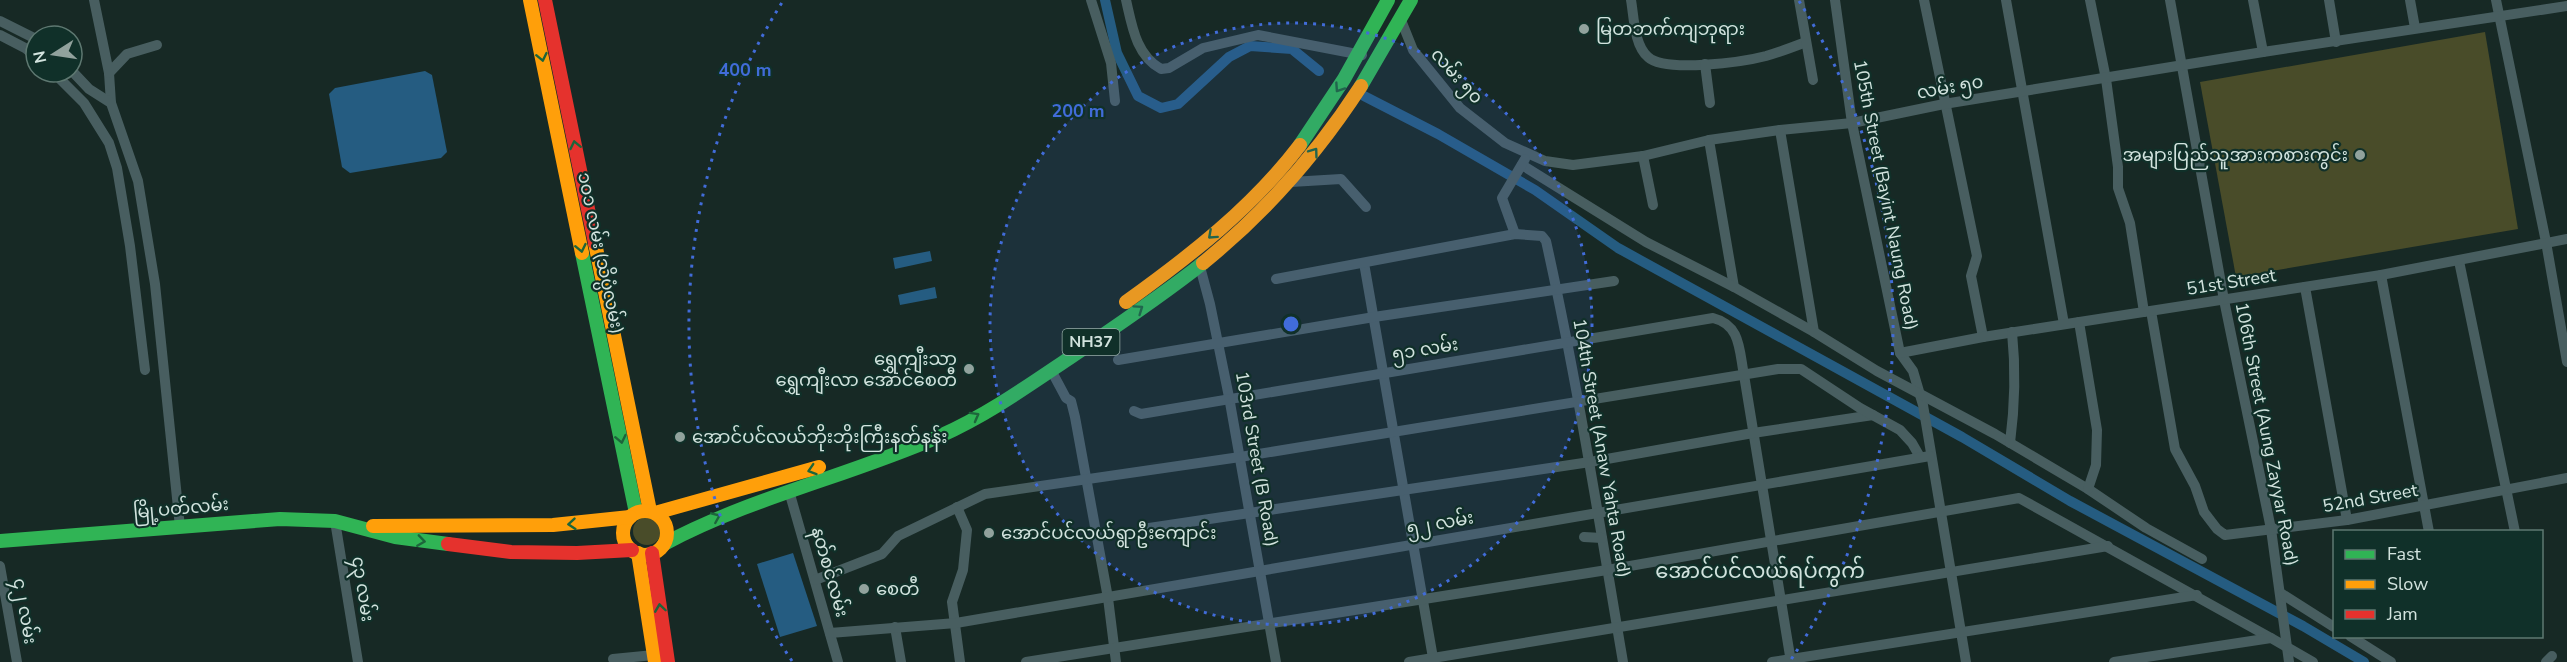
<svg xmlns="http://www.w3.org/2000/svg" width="2567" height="662" font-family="'Nunito Sans','Noto Sans Myanmar',sans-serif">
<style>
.green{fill:#494c29}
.water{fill:#255c81}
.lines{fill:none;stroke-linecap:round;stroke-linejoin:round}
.canal{stroke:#255c81;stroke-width:10}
.street{stroke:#485e60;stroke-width:10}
.fast{stroke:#30b455;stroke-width:14}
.slow{stroke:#ff9f0a;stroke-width:14}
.jam{stroke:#e5322d;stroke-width:14}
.oneway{stroke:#1d653b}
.ring{fill:none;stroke:#416cd9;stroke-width:3;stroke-dasharray:3 6}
.poi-dot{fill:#91a29d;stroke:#103029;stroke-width:2}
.labels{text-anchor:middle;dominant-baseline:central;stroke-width:4.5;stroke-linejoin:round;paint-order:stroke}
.shield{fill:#103029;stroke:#98ada8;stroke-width:1.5}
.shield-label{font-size:16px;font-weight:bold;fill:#d2e3de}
.poi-label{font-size:18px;fill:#d2e3de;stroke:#103029;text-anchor:start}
.street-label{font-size:18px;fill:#d2e3de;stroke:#103029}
.quarter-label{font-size:21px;fill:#d2e3de;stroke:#103029}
.centre{fill:#416cd9;stroke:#103029;stroke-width:3}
.ring-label{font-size:18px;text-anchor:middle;font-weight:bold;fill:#416cd9;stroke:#103029;stroke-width:4.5;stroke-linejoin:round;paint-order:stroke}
</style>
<rect width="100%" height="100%" fill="#172925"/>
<g class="green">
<path d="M2485,32L2518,229L2236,277L2200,82Z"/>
<circle cx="647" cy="531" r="14"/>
</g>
<g class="water">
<path d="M425,71L432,75L447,152L441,158L350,173L342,167L329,94L335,88Z"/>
<path d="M930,251L932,261L895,269L893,258Z"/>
<path d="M935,287L937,298L900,305L898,295Z"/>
<path d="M793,553L817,626L780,637L757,564Z"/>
</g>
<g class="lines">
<g class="canal">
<path d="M1105,0L1117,53L1138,96L1161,108L1178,104L1229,57L1250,46L1292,49L1319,71"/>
<path d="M1364,96L1438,134L1535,190L1618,248L1962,437L2070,501L2303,626L2364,662"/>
</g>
<g class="street">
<path d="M94,0L109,73L111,103"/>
<path d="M1091,0L1111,63L1115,101"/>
<path d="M1126,0C1132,26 1136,55 1161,69L1169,68L1203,48L1258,35L1362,55"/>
<path d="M1631,0C1634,17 1634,45 1648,57C1665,73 1743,62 1766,56C1780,52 1793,47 1806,42"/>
<path d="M1799,0L1813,80"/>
<path d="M1835,0L1852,123L1900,353L1913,371L1923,405L1966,662"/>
<path d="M1924,0L1977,256L1971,276L1983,337"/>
<path d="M2006,0L2064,324"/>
<path d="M2090,0L2106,79L2118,167V188L2130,223L2144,312"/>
<path d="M2170,0L2224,300L2271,529L2289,662"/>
<path d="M2253,0L2263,52"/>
<path d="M2329,0L2336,42"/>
<path d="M2410,0L2415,28"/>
<path d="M2496,0L2546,242L2567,362"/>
<path d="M1401,20L1413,50L1460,108L1505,143L1545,161L1573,165L1643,156L1709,140L1780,130L1852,123L1944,104L2263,52L2567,6"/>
<path d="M0,21L36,39"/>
<path d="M0,35L25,48L36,57"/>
<path d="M1705,64L1710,103"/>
<path d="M72,71L89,89L111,103L138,181L155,284L180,527"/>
<path d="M53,72L84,103L109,143L117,168L130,246L145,370"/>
<path d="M109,73L127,54L157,45"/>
<path d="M1780,130L1814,332"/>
<path d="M1709,140L1734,287"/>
<path d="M1643,156L1653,205"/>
<path d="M1522,165L1646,242L1734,287L1814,332L1877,371L1995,434L2088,489L2146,528L2202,559"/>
<path d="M1291,182L1341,179L1366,207"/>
<path d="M1515,234L1502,198L1525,159"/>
<path d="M2459,261L2515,532"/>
<path d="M1199,263L1210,304L1229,397L1276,662"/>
<path d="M1364,263L1433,658"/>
<path d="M2381,275L2429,532"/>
<path d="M1276,279L1515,234L1542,236L1546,241C1577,380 1599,521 1623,662"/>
<path d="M2305,287L2347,520"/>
<path d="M2151,311L2175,449L2195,486L2204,512L2217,529L2225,535L2347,520L2567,478"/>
<path d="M2079,322L2097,430L2096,465L2088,489"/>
<path d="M1900,353L1983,337L2381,275L2567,239"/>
<path d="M1118,360L1374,317L1614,281"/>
<path d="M1051,370L1066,398L1071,401L1075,417L1108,598L1116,662"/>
<path d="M1134,411L1141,414L1713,318C1741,325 1739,350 1744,375L1791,662"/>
<path d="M2010,443C2015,405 2016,371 2012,332"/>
<path d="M789,491L838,662"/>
<path d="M957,507L967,530L963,570L952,602L960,662"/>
<path d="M335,521L358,662"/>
<path d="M1149,528L1590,462L1753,433L1873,415"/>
<path d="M1584,537L1602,538"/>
<path d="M0,566L17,662"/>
<path d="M815,580L882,554L898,536L985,494L1240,457L1778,369H1801L1860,408L1900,430L1912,443L1920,457"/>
<path d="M2282,594L2334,627"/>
<path d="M895,627L901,662"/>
<path d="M830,633L956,623L1930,456"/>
<path d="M2350,636L2391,662"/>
<path d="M613,659L654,655"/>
<path d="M1026,662L1607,570L2019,498L2271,638"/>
<path d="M1409,662L2108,546"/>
<path d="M1772,662L2197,595"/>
<path d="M2114,662L2271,638L2313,662"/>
<path d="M2546,662L2552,656"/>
</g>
<g class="fast">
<path d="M1361,86L1411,0"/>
<path d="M1300,145L1344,79L1388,0"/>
<path d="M582,253L636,513"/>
<path d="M0,541L280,519L335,521L395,537L448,544"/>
<path d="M664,544C752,497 849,476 940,436C985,416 1025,388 1065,361C1112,329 1159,298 1203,263"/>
</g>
<g class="slow">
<path d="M530,0L582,253"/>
<path d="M595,243L650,511"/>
<path d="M1203,263C1266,212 1317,154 1361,86"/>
<path d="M1126,302C1190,256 1252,208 1300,145"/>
<circle cx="645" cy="533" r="22"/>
<path d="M655,513L819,467"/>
<path d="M373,526L553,525L630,517"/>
<path d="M638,553L655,662"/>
</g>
<g class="jam">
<path d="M545,0L595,243"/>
<path d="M448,544L511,552L577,553L632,550"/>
<path d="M652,553L668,662"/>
</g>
</g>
<defs><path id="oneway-chevron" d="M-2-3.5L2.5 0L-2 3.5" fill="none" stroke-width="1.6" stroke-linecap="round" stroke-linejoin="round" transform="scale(1.5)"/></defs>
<g class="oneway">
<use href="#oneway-chevron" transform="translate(542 57) rotate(78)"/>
<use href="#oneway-chevron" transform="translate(1339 88) rotate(124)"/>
<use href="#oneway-chevron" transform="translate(575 145) rotate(-102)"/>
<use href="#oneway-chevron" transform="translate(1314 152) rotate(-54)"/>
<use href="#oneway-chevron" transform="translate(1212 235) rotate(138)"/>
<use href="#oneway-chevron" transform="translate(581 248) rotate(78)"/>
<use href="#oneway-chevron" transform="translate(1139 309) rotate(-35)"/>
<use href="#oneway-chevron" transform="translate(975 416) rotate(-29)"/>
<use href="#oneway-chevron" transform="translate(621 439) rotate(78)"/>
<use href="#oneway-chevron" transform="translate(812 470) rotate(162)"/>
<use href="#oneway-chevron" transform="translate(716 517) rotate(-23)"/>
<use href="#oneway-chevron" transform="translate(572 524) rotate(175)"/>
<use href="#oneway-chevron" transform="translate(421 541) rotate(8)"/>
<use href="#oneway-chevron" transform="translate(660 608) rotate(-98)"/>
</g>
<circle cx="1291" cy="324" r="301" fill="#416cd9" fill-opacity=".12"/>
<g class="ring">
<circle cx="1291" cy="324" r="301"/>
<path d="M792 661A602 602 0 0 1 783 1M1799 1A602 602 0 0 1 1790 661"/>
</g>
<g class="poi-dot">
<circle cx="1584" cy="29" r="6"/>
<circle cx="2360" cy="155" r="6"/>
<circle cx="969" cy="369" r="6"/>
<circle cx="680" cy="437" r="6"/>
<circle cx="989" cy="533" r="6"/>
<circle cx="864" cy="589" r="6"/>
</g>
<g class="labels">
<rect class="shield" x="1062.5" y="329" width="57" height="26" rx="4.5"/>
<g class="shield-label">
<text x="1091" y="342">NH37</text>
</g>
<g class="poi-label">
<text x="1596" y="29">မြတဘက်ကျဘုရား</text>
<text x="2348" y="155" text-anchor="end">အများပြည်သူအားကစားကွင်း</text>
<text x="957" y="359" text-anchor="end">ရွှေကျီးသာ<tspan x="957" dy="21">ရွှေကျီးလာ အောင်စေတီ</tspan></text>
<text x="692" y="437">အောင်ပင်လယ်ဘိုးဘိုးကြီးနတ်နန်း</text>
<text x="1001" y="533">အောင်ပင်လယ်ရွာဦးကျောင်း</text>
<text x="876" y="589">စေတီ</text>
</g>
<g class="street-label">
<text transform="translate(1457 76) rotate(48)">လမ်း ၅၀</text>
<text transform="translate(1950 87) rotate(-10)">လမ်း ၅၀</text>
<text transform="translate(1886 195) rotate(79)">105th Street (Bayint Naung Road)</text>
<text transform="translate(601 253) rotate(78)">၁၀၁ လမ်း (သိပ္ပံလမ်း)</text>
<text transform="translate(2231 282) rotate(-9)">51st Street</text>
<text transform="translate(1425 349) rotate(-9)">၅၁ လမ်း</text>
<text transform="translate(2267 434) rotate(79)">106th Street (Aung Zayyar Road)</text>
<text transform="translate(1602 448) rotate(80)">104th Street (Anaw Yahta Road)</text>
<text transform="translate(1257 459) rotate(80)">103rd Street (B Road)</text>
<text transform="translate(2370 498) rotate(-10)">52nd Street</text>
<text transform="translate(181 508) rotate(-5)">မြို့ပတ်လမ်း</text>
<text transform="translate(1440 523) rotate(-10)">၅၂ လမ်း</text>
<text transform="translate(830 572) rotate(74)">နတ်စင်လမ်း</text>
<text transform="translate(363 589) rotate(81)">၄၃ လမ်း</text>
<text transform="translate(25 611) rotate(80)">၄၂ လမ်း</text>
</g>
<g class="quarter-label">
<text x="1760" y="571">အောင်ပင်လယ်ရပ်ကွက်</text>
</g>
</g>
<circle cx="1291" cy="324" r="9" class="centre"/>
<g class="ring-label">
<text x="745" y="76">400 m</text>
<text x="1078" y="117">200 m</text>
</g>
<rect x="2333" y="530" width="210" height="108" fill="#103029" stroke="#5e7871" stroke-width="1.5"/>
<rect x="2345" y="550" width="30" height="9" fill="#30b455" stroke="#5e7871" stroke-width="1.5"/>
<text x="2387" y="560" font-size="18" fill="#d2e3de">Fast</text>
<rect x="2345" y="580" width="30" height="9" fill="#ff9f0a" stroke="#5e7871" stroke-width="1.5"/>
<text x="2387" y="590" font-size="18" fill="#d2e3de">Slow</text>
<rect x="2345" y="610" width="30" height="9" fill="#e5322d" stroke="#5e7871" stroke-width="1.5"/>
<text x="2387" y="620" font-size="18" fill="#d2e3de">Jam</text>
<g transform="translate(54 54) rotate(258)"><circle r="28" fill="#103029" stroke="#5e7871" stroke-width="1.5"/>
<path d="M0-4.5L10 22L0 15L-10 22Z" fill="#91a29d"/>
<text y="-9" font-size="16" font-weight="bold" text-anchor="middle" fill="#d2e3de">N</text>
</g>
</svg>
